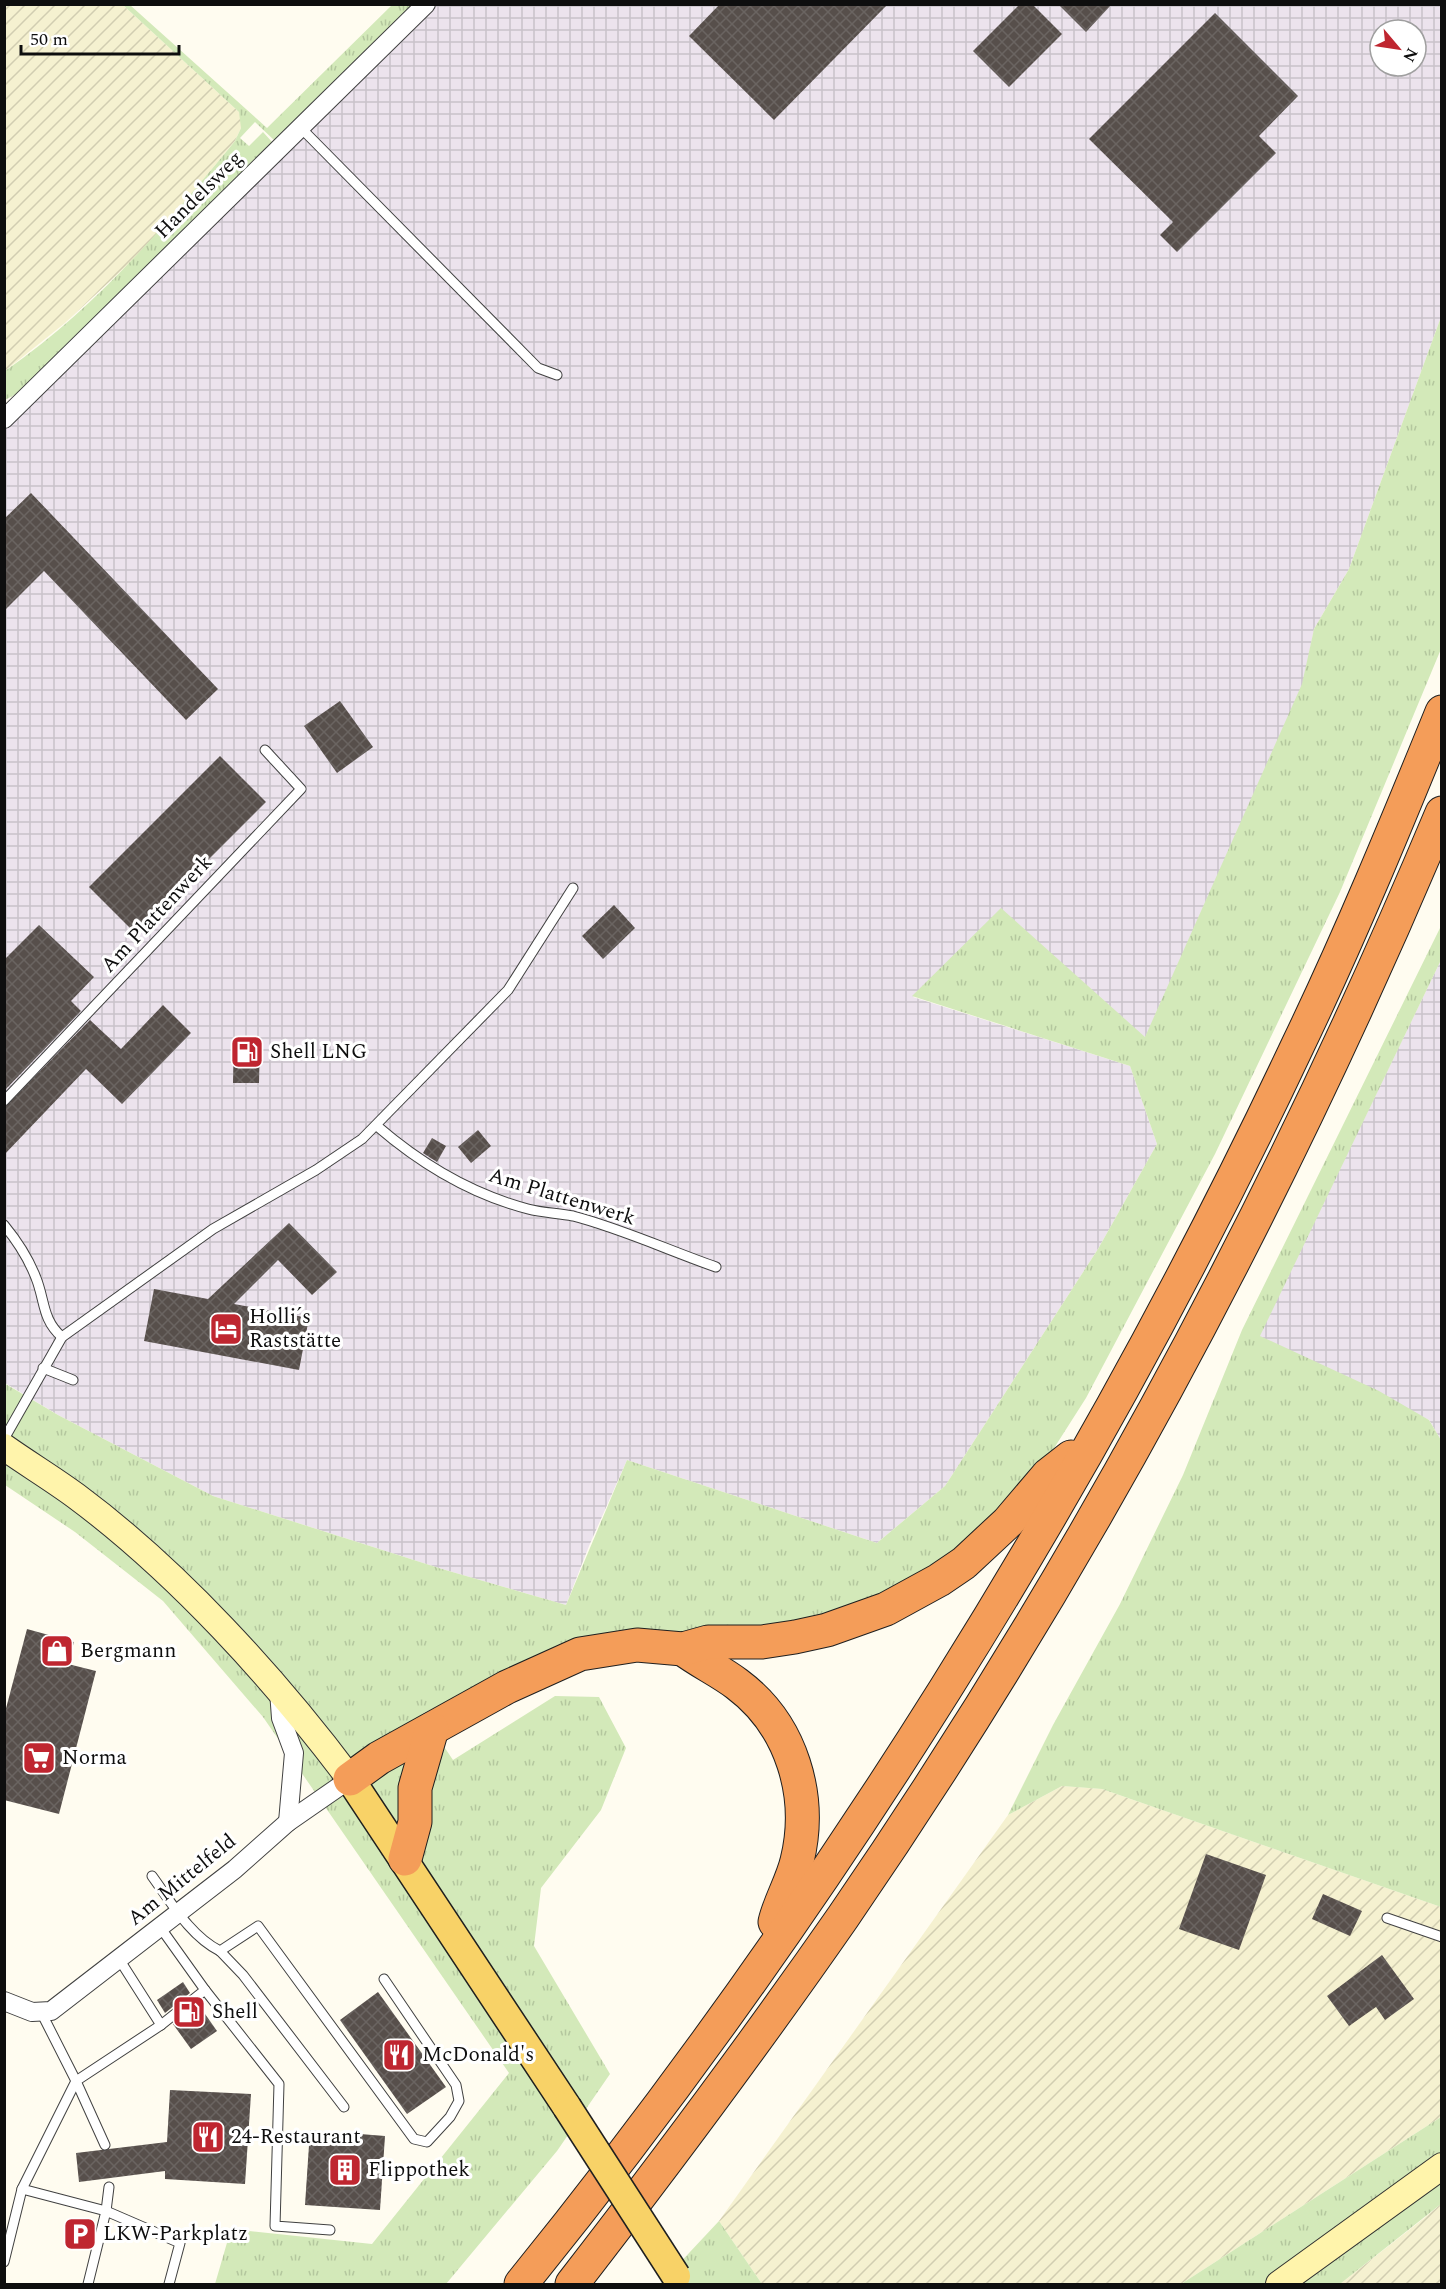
<svg xmlns="http://www.w3.org/2000/svg" width="1446" height="2289" font-family="Spectral,serif">
<style>
.industrial{fill:url(#industrial-grid);fill-rule:evenodd}
.farmland{fill:url(#farmland-furrows)}
.grass{fill:url(#grass-tufts)}
.building{fill:url(#building-cross-hatch)}
.lines{fill:none;stroke-linecap:round;stroke-linejoin:round}
.service-casing{stroke:#414141;stroke-width:11}
.minor-casing{stroke:#414141;stroke-width:20}
.secondary-casing{stroke:#303030;stroke-width:28}
.primary-casing{stroke:#1f1f1f;stroke-width:31}
.motorway-casing{stroke:#1f1f1f;stroke-width:35}
.service{stroke:#fff;stroke-width:9}
.minor{stroke:#fff;stroke-width:18}
.secondary{stroke:#fff4ab;stroke-width:26}
.primary{stroke:#f8d267;stroke-width:28}
.motorway{stroke:#f49d59;stroke-width:33}
.primary-bridge-casing{stroke:#1f1f1f;stroke-width:31;stroke-linecap:butt}
.primary-bridge{stroke:#f8d267;stroke-width:28}
.labels{text-anchor:middle;dominant-baseline:central;stroke-width:6;stroke-linejoin:round;paint-order:stroke}
.street-label{font-size:21px;fill:#0e0e0e;stroke:#fff}
.poi-label{font-size:21px;fill:#0e0e0e;stroke:#fff;text-anchor:start}
</style>
<defs>
<pattern id="industrial-grid" width="8" height="8" patternUnits="userSpaceOnUse" patternTransform="scale(1.5)"><rect width="8" height="8" fill="#ece3ed"/><path d="M0 4h8M4 0v8" fill="none" stroke="#c9c2ca"/></pattern>
<pattern id="farmland-furrows" width="10" height="10" patternUnits="userSpaceOnUse" patternTransform="scale(1.5)"><rect width="10" height="10" fill="#f5f1d0"/><path d="M-1 1l2-2M0 10L10 0M9 11l2-2" fill="none" stroke="#d1cdb1"/></pattern>
<pattern id="grass-tufts" width="24" height="20" patternUnits="userSpaceOnUse" patternTransform="scale(1.5)"><rect width="24" height="20" fill="#d3e9b9"/><path d="M3 7l-1-3M5 7V3M7 7l1-3M15 17l-1-3M17 17v-4M19 17l1-3" fill="none" stroke="#b4c79e"/></pattern>
<pattern id="building-cross-hatch" width="8" height="8" patternUnits="userSpaceOnUse" patternTransform="scale(1.5)"><rect width="8" height="8" fill="#574f4b"/><path d="M0 0l8 8M0 8l8-8" fill="none" stroke="#6a6461"/></pattern>
</defs>
<rect width="100%" height="100%" fill="#fffcf0"/>
<g class="industrial">
<path d="M415,5H1441V317L1349,569L1314,629L1303,684L1145,1038L1001,909L913,997L1130,1066L1157,1144L1098,1249L945,1486L877,1543L627,1460L589,1546L566,1605L442,1569L213,1496L58,1415L5,1383V406ZM1380,30H1416V66H1380Z"/>
<path d="M1441,960V1440L1429,1420L1259,1336Z"/>
</g>
<g class="farmland">
<path d="M5,5H123L239,112L241,118V128L235,141L150,244L65,323L5,371Z"/>
<path d="M1062,1786L1102,1789L1441,1907V2117L1181,2284H762L719,2221L1008,1815Z"/>
<path d="M1441,2204V2284H1340L1423,2219Z"/>
</g>
<g class="grass">
<path d="M123,5H130L267,128L392,5H414L275,141L255,122L240,138L249,146L263,132L273,143L16,394L5,400V371C95,309 166,225 235,141L241,128L239,112Z"/>
<path d="M1441,317V649L1340,892L1215,1154L1086,1398L1035,1478L939,1570L816,1623L544,1653L422,1714L453,1760L555,1696L599,1697L626,1748L601,1810L541,1888L534,1946L610,2074L557,2151L446,2284H215L231,2229L372,2244L509,2073L263,1717L163,1601L75,1532L5,1485L4,1383L58,1415L213,1496L442,1569L566,1605L627,1460L877,1543L945,1486L1098,1249L1157,1144L1130,1066L912,996L1001,908L1145,1037L1302,684L1314,629L1349,569Z"/>
<path d="M1441,926V960L1260,1336L1379,1391L1429,1420L1441,1440V1907L1102,1789L1062,1786L1008,1815L1053,1725L1120,1604L1183,1475L1242,1330Z"/>
<path d="M1441,2117V2204L1340,2284H1181Z"/>
<path d="M719,2221L762,2284H660Z"/>
</g>
<g class="building">
<path d="M720,4H888L774,120L689,36Z"/>
<path d="M1020,4H1032L1062,34L1009,87L973,51Z"/>
<path d="M1058,4H1112L1086,32Z"/>
<path d="M1215,13L1298,96L1259,136L1276,153L1177,252L1160,235L1173,222L1089,139Z"/>
<path d="M31,493L218,689L186,720L44,571L4,611V519Z"/>
<path d="M340,701L373,747L337,773L304,726Z"/>
<path d="M220,756L266,802L135,933L89,887Z"/>
<path d="M614,905L635,928L603,959L582,936Z"/>
<path d="M39,925L94,977L71,1001L81,1011L4,1091V960Z"/>
<path d="M163,1005L191,1033L122,1104L86,1069L4,1155V1108L90,1020L121,1049Z"/>
<path d="M234,1040L260,1041L259,1083H233Z"/>
<path d="M478,1130L491,1146L471,1163L458,1147Z"/>
<path d="M432,1138L446,1146L437,1162L423,1153Z"/>
<path d="M289,1223L337,1272L312,1295L278,1260L234,1304L309,1318L299,1370L144,1341L154,1289L208,1299Z"/>
<path d="M27,1629L74,1642L68,1664L96,1671L59,1814L4,1800V1716Z"/>
<path d="M1206,1854L1266,1875L1239,1950L1179,1929Z"/>
<path d="M1323,1894L1362,1911L1350,1936L1312,1919Z"/>
<path d="M1382,1955L1414,1999L1385,2020L1376,2007L1349,2026L1327,1996Z"/>
<path d="M183,1982L190,1993L165,2013L157,2000Z"/>
<path d="M378,1992L446,2087L407,2114L340,2020Z"/>
<path d="M198,2004L217,2031L191,2049L173,2024Z"/>
<path d="M170,2090L251,2094L245,2184L165,2179V2171L79,2182L76,2153L167,2142Z"/>
<path d="M310,2130L385,2136L380,2210L305,2205Z"/>
</g>
<g class="lines">
<g class="service-casing">
<g id="service">
<path d="M300,127L538,368L557,375"/>
<path d="M4,1101L301,789L265,750"/>
<path d="M377,1126C421,1164 471,1194 528,1209C543,1213 558,1213 573,1216C620,1228 670,1251 716,1267"/>
<path d="M4,1225C18,1242 28,1257 36,1278C45,1300 42,1320 62,1337"/>
<path d="M43,1368L73,1380"/>
<path d="M4,1439L62,1337L213,1229L316,1170L362,1139L508,990L573,888"/>
<path d="M152,1876C171,1902 190,1936 220,1951L258,1926L414,2139L427,2142L450,2117L459,2101L456,2085L384,1979"/>
<path d="M1387,1918L1442,1937"/>
<path d="M220,1951L243,1975L344,2107"/>
<path d="M119,1959L161,2025"/>
<path d="M205,1990L279,2084L275,2226L330,2230"/>
<path d="M105,2145L76,2081L161,2025L205,1990L160,1927"/>
<path d="M109,2187L106,2211L180,2243L169,2284"/>
<path d="M22,2189L106,2211L88,2284"/>
<path d="M4,2262L22,2189L76,2081L42,2014"/>
</g>
</g>
<g class="minor-casing">
<g id="minor">
<path d="M4,419L426,4"/>
<path d="M279,1691L281,1718L294,1753L288,1822"/>
<path d="M4,2001L32,2012L51,2011L235,1869L288,1822L350,1779"/>
</g>
</g>
<g class="secondary-casing">
<g id="secondary">
<path d="M4,1447C28,1464 53,1479 76,1496C177,1571 275,1679 350,1779"/>
<path d="M1279,2284L1442,2166"/>
</g>
</g>
<g class="primary-casing">
<path id="primary" d="M350,1779L567,2107"/>
</g>
<g class="motorway-casing">
<g id="motorway">
<path d="M683,1649C700,1662 720,1671 737,1684C792,1725 813,1796 797,1861C792,1882 780,1901 775,1922"/>
<path d="M350,1779L379,1758L507,1687L580,1654L637,1645L683,1649L708,1642H762L795,1637L827,1630L886,1609L939,1580L964,1563L1008,1522L1048,1475L1071,1457"/>
<path d="M405,1859L415,1822V1788L432,1729"/>
<path d="M521,2284C823,1911 1091,1484 1296,1049C1349,939 1396,825 1442,712"/>
<path d="M572,2284C665,2164 756,2042 843,1917C1080,1572 1280,1199 1442,813"/>
</g>
</g>
<use href="#service" class="service"/>
<use href="#minor" class="minor"/>
<use href="#secondary" class="secondary"/>
<use href="#primary" class="primary"/>
<use href="#motorway" class="motorway"/>
<g class="primary-bridge-casing">
<path id="primary-bridge" d="M567,2107L676,2276"/>
</g>
<use href="#primary-bridge" class="primary-bridge"/>
</g>
<defs>
<g id="fuel-square" transform="scale(1.725)"><rect x="-9" y="-9" width="18" height="18" rx="4" fill="#bf2630" stroke="#fff"/><path d="M-5.5-6h7V0h2V4h1.3V-2.5L3-4.5l.8-.8L6-3V5H2.5V1h-1V6h-7ZM-4.2-4.7v3.2H.2V-4.7Z" fill="#fff"/></g>
<g id="hotel-square" transform="scale(1.725)"><rect x="-9" y="-9" width="18" height="18" rx="4" fill="#bf2630" stroke="#fff"/><path d="M-6-4.5h1.5V1H6V5H4.5V3h-9V5H-6ZM-4 0a1.8 1.8 0 1 1 3.6 0ZM.5 0V-2.5h3Q6-2.5 6 0Z" fill="#fff"/></g>
<g id="shop-square" transform="scale(1.725)"><rect x="-9" y="-9" width="18" height="18" rx="4" fill="#bf2630" stroke="#fff"/><path d="M-5-2.5h2.3a2.7 3.5 0 0 1 5.4 0H5L5.5 6h-11ZM-1.5-2.5h3a1.5 2.3 0 0 0-3 0Z" fill="#fff"/></g>
<g id="supermarket-square" transform="scale(1.725)"><rect x="-9" y="-9" width="18" height="18" rx="4" fill="#bf2630" stroke="#fff"/><path d="M-6-5.5h2.5l.6 2H6L4.5 2H-2.5L-4.4-4H-6ZM-1.5 3.2a1.3 1.3 0 1 0 .1 0ZM3 3.2a1.3 1.3 0 1 0 .1 0Z" fill="#fff"/></g>
<g id="restaurant-square" transform="scale(1.725)"><rect x="-9" y="-9" width="18" height="18" rx="4" fill="#bf2630" stroke="#fff"/><path d="M-5-6h1v4h1v-4h1v4h1v-4h1v5L-1.5 .5V6h-2V.5L-5-1ZM5-6V6H3V1.5H1.5Q1.5-4 5-6Z" fill="#fff"/></g>
<g id="building-square" transform="scale(1.725)"><rect x="-9" y="-9" width="18" height="18" rx="4" fill="#bf2630" stroke="#fff"/><path d="M-4-6H4V6H1V3H-1V6H-4ZM-2.5-4.3h1.7v1.8h-1.7ZM.8-4.3h1.7v1.8H.8ZM-2.5-1h1.7V.8h-1.7ZM.8-1h1.7V.8H.8Z" fill="#fff"/></g>
<g id="parking-square" transform="scale(1.725)"><rect x="-9" y="-9" width="18" height="18" rx="4" fill="#bf2630" stroke="#fff"/><path d="M-3.5-5.5H1a3.5 3.5 0 0 1 0 7H-1V5.5H-3.5ZM-1-3.4V-.6H.8a1.4 1.4 0 0 0 0-2.8Z" fill="#fff"/></g>
</defs>
<g fill-rule="evenodd">
<use href="#fuel-square" x="247" y="1052"/>
<use href="#hotel-square" x="226" y="1329"/>
<use href="#shop-square" x="57" y="1651"/>
<use href="#supermarket-square" x="39" y="1758"/>
<use href="#fuel-square" x="189" y="2012"/>
<use href="#restaurant-square" x="399" y="2055"/>
<use href="#restaurant-square" x="208" y="2137"/>
<use href="#building-square" x="345" y="2170"/>
<use href="#parking-square" x="80" y="2234"/>
</g>
<g class="labels">
<g class="street-label">
<text transform="translate(199 195) rotate(-45)">Handelsweg</text>
<text transform="translate(157 914) rotate(-47)">Am Plattenwerk</text>
<text transform="translate(562 1197) rotate(17)">Am Plattenwerk</text>
<text transform="translate(182 1880) rotate(-39)">Am Mittelfeld</text>
</g>
<g class="poi-label">
<text x="270" y="1052">Shell LNG</text>
<text x="249" y="1317">Holli´s<tspan x="249" dy="24">Raststätte</tspan></text>
<text x="80" y="1651">Bergmann</text>
<text x="62" y="1758">Norma</text>
<text x="212" y="2012">Shell</text>
<text x="422" y="2055">McDonald's</text>
<text x="231" y="2137">24-Restaurant</text>
<text x="368" y="2170">Flippothek</text>
<text x="103" y="2234">LKW-Parkplatz</text>
</g>
</g>
<rect width="1446" height="2289" fill="none" stroke="#0e0e0e" stroke-width="12"/>
<g transform="translate(1398 48) rotate(119)"><circle r="28" fill="#ffffff" stroke="#9f9f9f" stroke-width="1.5"/>
<path d="M0-4.5L10 22L0 15L-10 22Z" fill="#bf2630"/>
<text y="-9" font-size="16" font-weight="bold" text-anchor="middle" fill="#0e0e0e">N</text>
</g>
<path d="M21 45v9h158v-9" fill="none" stroke="#0e0e0e" stroke-width="3"/>
<text x="30" y="45" font-size="18" fill="#0e0e0e" stroke="#ffffff" stroke-width="4.5" paint-order="stroke">50 m</text>
</svg>
